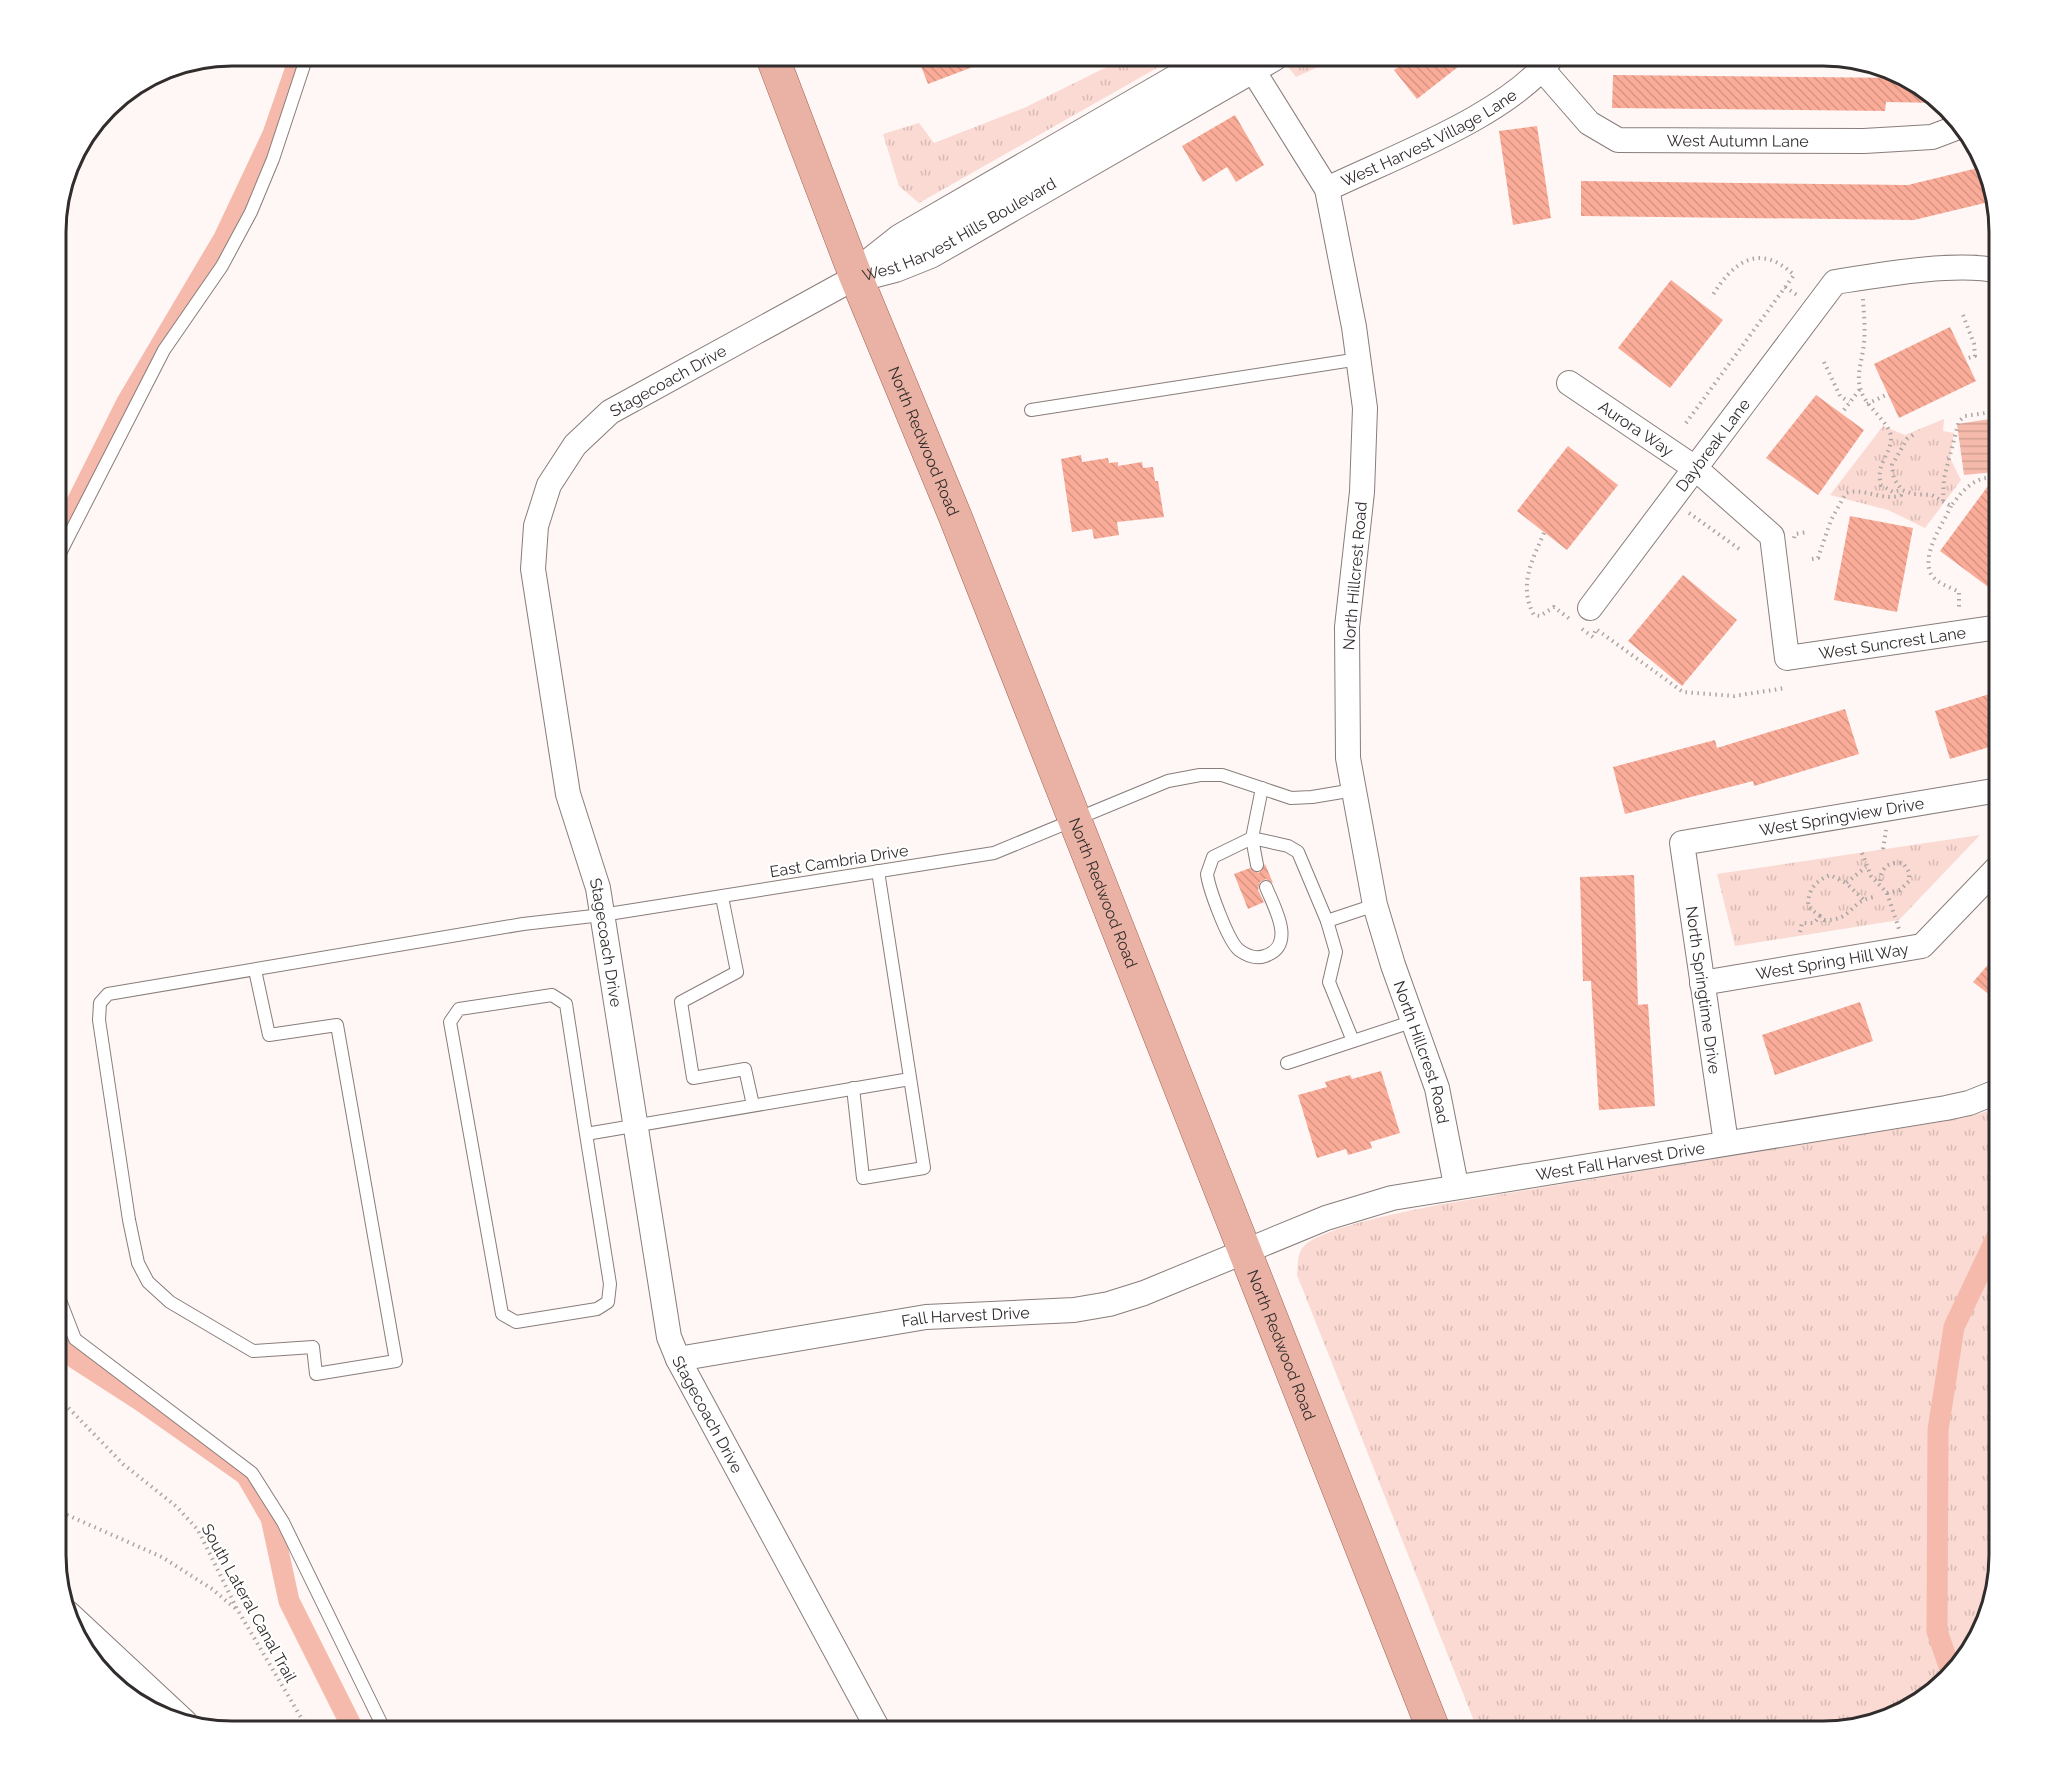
<svg xmlns="http://www.w3.org/2000/svg" width="2055" height="1787" font-family="Raleway,sans-serif">
<style>
.grass{fill:url(#grass-tufts)}
.water{fill:url(#water-rules)}
.lines{fill:none;stroke-linecap:round;stroke-linejoin:round}
.canal{stroke:#f5baab;stroke-width:21}
.building{fill:url(#building-back-hatch)}
.service-casing{stroke:#887d7a;stroke-width:14}
.minor-casing{stroke:#887d7a;stroke-width:26}
.tertiary-casing{stroke:#887d7a;stroke-width:32}
.primary-casing{stroke:#a06253;stroke-width:34}
.path{stroke:#aba5a4;stroke-width:4;stroke-dasharray:1.5 4.5;stroke-linecap:butt}
.service{stroke:#fff;stroke-width:12}
.minor{stroke:#fff;stroke-width:24}
.tertiary{stroke:#fff;stroke-width:30}
.primary{stroke:#eab2a4;stroke-width:33}
.labels{text-anchor:middle;dominant-baseline:central;stroke-width:4.5;stroke-linejoin:round;paint-order:stroke}
.street-label{font-size:16px;fill:#312d2c;stroke:#fff}
.rim{fill:none;stroke:#312d2c;stroke-width:3}
</style>
<defs>
<pattern id="grass-tufts" width="24" height="20" patternUnits="userSpaceOnUse" patternTransform="scale(1.5)"><rect width="24" height="20" fill="#fadad2"/><path d="M3 7l-1-3M5 7V3M7 7l1-3M15 17l-1-3M17 17v-4M19 17l1-3" fill="none" stroke="#d7bbb4"/></pattern>
<pattern id="water-rules" width="6" height="5" patternUnits="userSpaceOnUse" patternTransform="scale(1.5)"><rect width="6" height="5" fill="#f5baab"/><path d="M0 2.5h6" fill="none" stroke="#d2a093"/></pattern>
<pattern id="building-back-hatch" width="6" height="6" patternUnits="userSpaceOnUse" patternTransform="scale(1.5)"><rect width="6" height="6" fill="#faac99"/><path d="M-1 5l2 2M0 0l6 6M5-1l2 2" fill="none" stroke="#d79484"/></pattern>
</defs>
<rect width="100%" height="100%" fill="#fef7f5"/>
<g class="grass">
<path d="M1129,56H1178L919,203L899,186L883,134L919,123L934,143L1024,108Z"/>
<path d="M1298,56H1342L1296,77L1285,63Z"/>
<path d="M1944,419L1943,431L1954,433L1950,458L1961,480L1925,528L1888,510L1830,495L1883,426L1905,435Z"/>
<path d="M1980,835L1899,920L1735,946L1717,874Z"/>
<path d="M1999,1108V1567L1986,1623L1948,1680L1891,1718L1823,1731H1478L1297,1275C1298,1265 1297,1252 1305,1245C1327,1226 1413,1210 1443,1204L1963,1118Z"/>
</g>
<path class="water" d="M1990,419L1995,472L1964,475L1957,424Z"/>
<g class="lines">
<g class="canal">
<path d="M56,544L127,402L224,238L273,134L300,56"/>
<path d="M56,1307L76,1359L141,1401L246,1475L271,1518L289,1601L354,1731"/>
<path d="M1952,1675L1937,1631L1938,1430L1954,1327L1999,1232"/>
</g>
</g>
<g class="building">
<path d="M917,56H999V57L928,84Z"/>
<path d="M1413,56H1472L1417,99L1394,70Z"/>
<path d="M1613,75L1905,78L1942,103L1886,102L1885,111L1612,108Z"/>
<path d="M1235,115L1264,165L1236,182L1227,167L1203,182L1182,146Z"/>
<path d="M1537,126L1551,218L1513,225L1499,131Z"/>
<path d="M1986,166L1993,201L1914,220L1581,216V181L1908,185Z"/>
<path d="M1671,280L1723,320L1670,388L1618,348Z"/>
<path d="M1950,327L1976,381L1899,418L1874,364Z"/>
<path d="M1816,395L1864,430L1818,495L1766,458Z"/>
<path d="M1568,446L1618,485L1567,550L1517,511Z"/>
<path d="M1081,455L1082,462L1108,458L1109,463L1118,462V466L1142,462L1143,468L1153,467L1155,481H1158L1164,517L1117,522L1119,535L1094,539L1092,529L1072,532L1061,459Z"/>
<path d="M1999,471V595L1940,551Z"/>
<path d="M1850,516L1913,528L1897,612L1834,600Z"/>
<path d="M1683,575L1737,620L1682,686L1628,641Z"/>
<path d="M1999,691V744L1950,759L1935,711Z"/>
<path d="M1845,709L1859,754L1754,786L1753,781L1625,814L1613,767L1715,740L1717,748Z"/>
<path d="M1265,864L1273,883L1266,879L1260,882L1258,890L1264,902L1248,909L1234,874L1250,868L1259,873Z"/>
<path d="M1634,875L1638,1005L1648,1004L1655,1106L1599,1110L1591,981H1583L1580,877Z"/>
<path d="M1999,952V1002L1973,982Z"/>
<path d="M1860,1002L1873,1041L1775,1075L1762,1035Z"/>
<path d="M1381,1071L1400,1133L1370,1142L1372,1148L1348,1155L1346,1149L1317,1158L1298,1095L1327,1087L1325,1082L1350,1075L1352,1079Z"/>
</g>
<g class="lines">
<g class="service-casing">
<g id="service">
<path d="M1073,56L1074,57"/>
<path d="M1031,410L1359,359"/>
<path d="M56,561L164,350L222,266L251,212L273,159L307,56"/>
<path d="M1262,788L1252,838L1288,846L1298,852L1327,921"/>
<path d="M1257,865L1252,838L1213,857L1207,874C1209,889 1228,941 1239,950C1247,956 1256,959 1265,956C1297,945 1274,907 1266,887"/>
<path d="M722,897L737,972L681,1002L693,1078L745,1069L753,1105"/>
<path d="M255,970L269,1035L337,1025L396,1361L316,1374L313,1347L253,1351L170,1302L148,1282L138,1263L129,1220L99,1020L100,1003L108,994L523,924L602,915L994,853L1168,781L1200,775H1222L1291,798L1312,797L1354,790"/>
<path d="M1353,1041L1329,982L1336,952L1327,921L1375,905"/>
<path d="M1287,1063L1414,1021"/>
<path d="M853,1088L863,1178L924,1168L878,871"/>
<path d="M586,1134L566,1004L552,995L459,1009L450,1022L502,1314L516,1322L597,1309L608,1302L610,1284L586,1134L910,1079"/>
<path d="M56,1290L75,1339L252,1473L283,1522L385,1731"/>
</g>
</g>
<g class="minor-casing">
<g id="minor">
<path id="s1" d="M1244,56L1327,189L1354,327L1365,408L1362,492L1347,627L1348,758L1375,905L1393,965L1437,1088L1455,1180"/>
<path id="s2" d="M1542,69L1589,123L1618,140L1864,141L1932,137L1961,126"/>
<path id="s3" d="M1327,189C1395,156 1507,116 1553,56"/>
<path id="s4" d="M856,277L610,412L575,445L549,485L536,526L533,569L568,794L598,888L669,1337L678,1359L879,1731"/>
<path id="s5" d="M1569,383L1695,468L1772,536L1787,658L1999,627"/>
<path id="s6" d="M1590,608L1835,282C1879,275 1957,261 1999,271"/>
<path id="s7" d="M1702,983L1922,946L1999,866"/>
<path id="s8" d="M1725,1136L1682,843L1999,790"/>
<path id="s9" d="M678,1359L926,1317L1074,1310L1109,1304L1144,1293L1326,1218L1392,1198L1946,1108L1969,1103L1999,1091"/>
<path d="M68,1613L185,1722"/>
</g>
</g>
<g class="tertiary-casing">
<g id="tertiary">
<path d="M862,270L901,239L1218,56"/>
<path id="s10" d="M856,277L895,267L930,253L1273,56"/>
</g>
</g>
<g class="primary-casing">
<g id="primary">
<path id="s11" d="M772,56L856,277L955,516L1434,1731"/>
</g>
</g>
<g class="path">
<path d="M1785,287L1800,297"/>
<path d="M1863,299C1864,316 1866,334 1863,350C1861,364 1856,377 1861,391C1867,408 1890,423 1891,437C1892,454 1875,463 1881,485L1893,492L1902,490"/>
<path d="M1963,315L1974,344L1975,356L1968,358"/>
<path d="M1824,362L1840,396L1849,402"/>
<path d="M1867,404L1888,394"/>
<path d="M1844,410L1860,389"/>
<path d="M1686,423L1794,275C1758,241 1732,263 1711,298"/>
<path d="M1913,435L1907,439L1892,465L1894,479L1902,490L1913,494L1932,495L1951,506C1963,490 1977,473 1999,479"/>
<path d="M1943,501L1944,478L1959,421L1965,416L1999,411"/>
<path d="M1951,506C1943,524 1921,554 1931,574C1936,583 1950,587 1959,592V607"/>
<path d="M1689,513L1742,551"/>
<path d="M1544,533C1532,560 1518,586 1534,615L1540,616L1554,607L1571,620"/>
<path d="M1794,538L1795,534L1808,532"/>
<path d="M1812,559L1818,558L1831,520L1846,493C1865,487 1883,502 1901,495L1902,490"/>
<path d="M1582,629L1593,637L1596,629L1683,692L1734,696L1786,688"/>
<path d="M1883,849L1886,830"/>
<path d="M1862,853L1871,876L1887,893L1900,890L1909,881V872L1903,863C1887,861 1880,869 1880,885"/>
<path d="M1887,893L1899,929"/>
<path d="M1863,899L1846,883L1866,867"/>
<path d="M1820,916L1808,907C1808,890 1814,882 1830,875L1846,883"/>
<path d="M1800,932L1802,923H1814L1820,916L1824,920C1853,921 1849,901 1874,897"/>
<path d="M56,1395L123,1464L177,1507L198,1530L237,1609L309,1731"/>
<path d="M56,1510L162,1557L212,1589L236,1609"/>
</g>
<use href="#service" class="service"/>
<use href="#minor" class="minor"/>
<use href="#tertiary" class="tertiary"/>
<use href="#primary" class="primary"/>
</g>
<g class="labels">
<g class="street-label">
<text stroke="none"><textPath href="#s3" startOffset="114">West Harvest Village Lane</textPath></text>
<text stroke="none"><textPath href="#s2" startOffset="225">West Autumn Lane</textPath></text>
<text stroke="none"><textPath href="#s10" startOffset="114">West Harvest Hills Boulevard</textPath></text>
<text transform="translate(668 381) rotate(-29)">Stagecoach Drive</text>
<text stroke="none"><textPath href="#s5" startOffset="81">Aurora Way</textPath></text>
<text stroke="none"><textPath href="#s11" startOffset="414">North Redwood Road</textPath></text>
<text stroke="none"><textPath href="#s6" startOffset="204">Daybreak Lane</textPath></text>
<text transform="translate(1355 576) rotate(-85)">North Hillcrest Road</text>
<text stroke="none"><textPath href="#s5" startOffset="484">West Suncrest Lane</textPath></text>
<text stroke="none"><textPath href="#s8" startOffset="458">West Springview Drive</textPath></text>
<text transform="translate(839 861) rotate(-9)">East Cambria Drive</text>
<text stroke="none"><textPath href="#s11" startOffset="900">North Redwood Road</textPath></text>
<text stroke="none"><textPath href="#s4" startOffset="844">Stagecoach Drive</textPath></text>
<text stroke="none"><textPath href="#s7" startOffset="132">West Spring Hill Way</textPath></text>
<text transform="translate(1703 990) rotate(82)">North Springtime Drive</text>
<text stroke="none"><textPath href="#s1" startOffset="1034">North Hillcrest Road</textPath></text>
<text stroke="none"><textPath href="#s9" startOffset="969">West Fall Harvest Drive</textPath></text>
<text stroke="none"><textPath href="#s9" startOffset="291">Fall Harvest Drive</textPath></text>
<text stroke="none"><textPath href="#s11" startOffset="1386">North Redwood Road</textPath></text>
<text stroke="none"><textPath href="#s4" startOffset="1330">Stagecoach Drive</textPath></text>
<text transform="translate(249 1603) rotate(61)">South Lateral Canal Trail</text>
</g>
</g>
<path d="M0 0H2055V1787H0ZM232 66H1823A166 166 0 0 1 1989 232V1555A166 166 0 0 1 1823 1721H232A166 166 0 0 1 66 1555V232A166 166 0 0 1 232 66Z" fill="#fff" fill-rule="evenodd"/>
<path class="rim" d="M232 66H1823A166 166 0 0 1 1989 232V1555A166 166 0 0 1 1823 1721H232A166 166 0 0 1 66 1555V232A166 166 0 0 1 232 66Z"/>
</svg>
